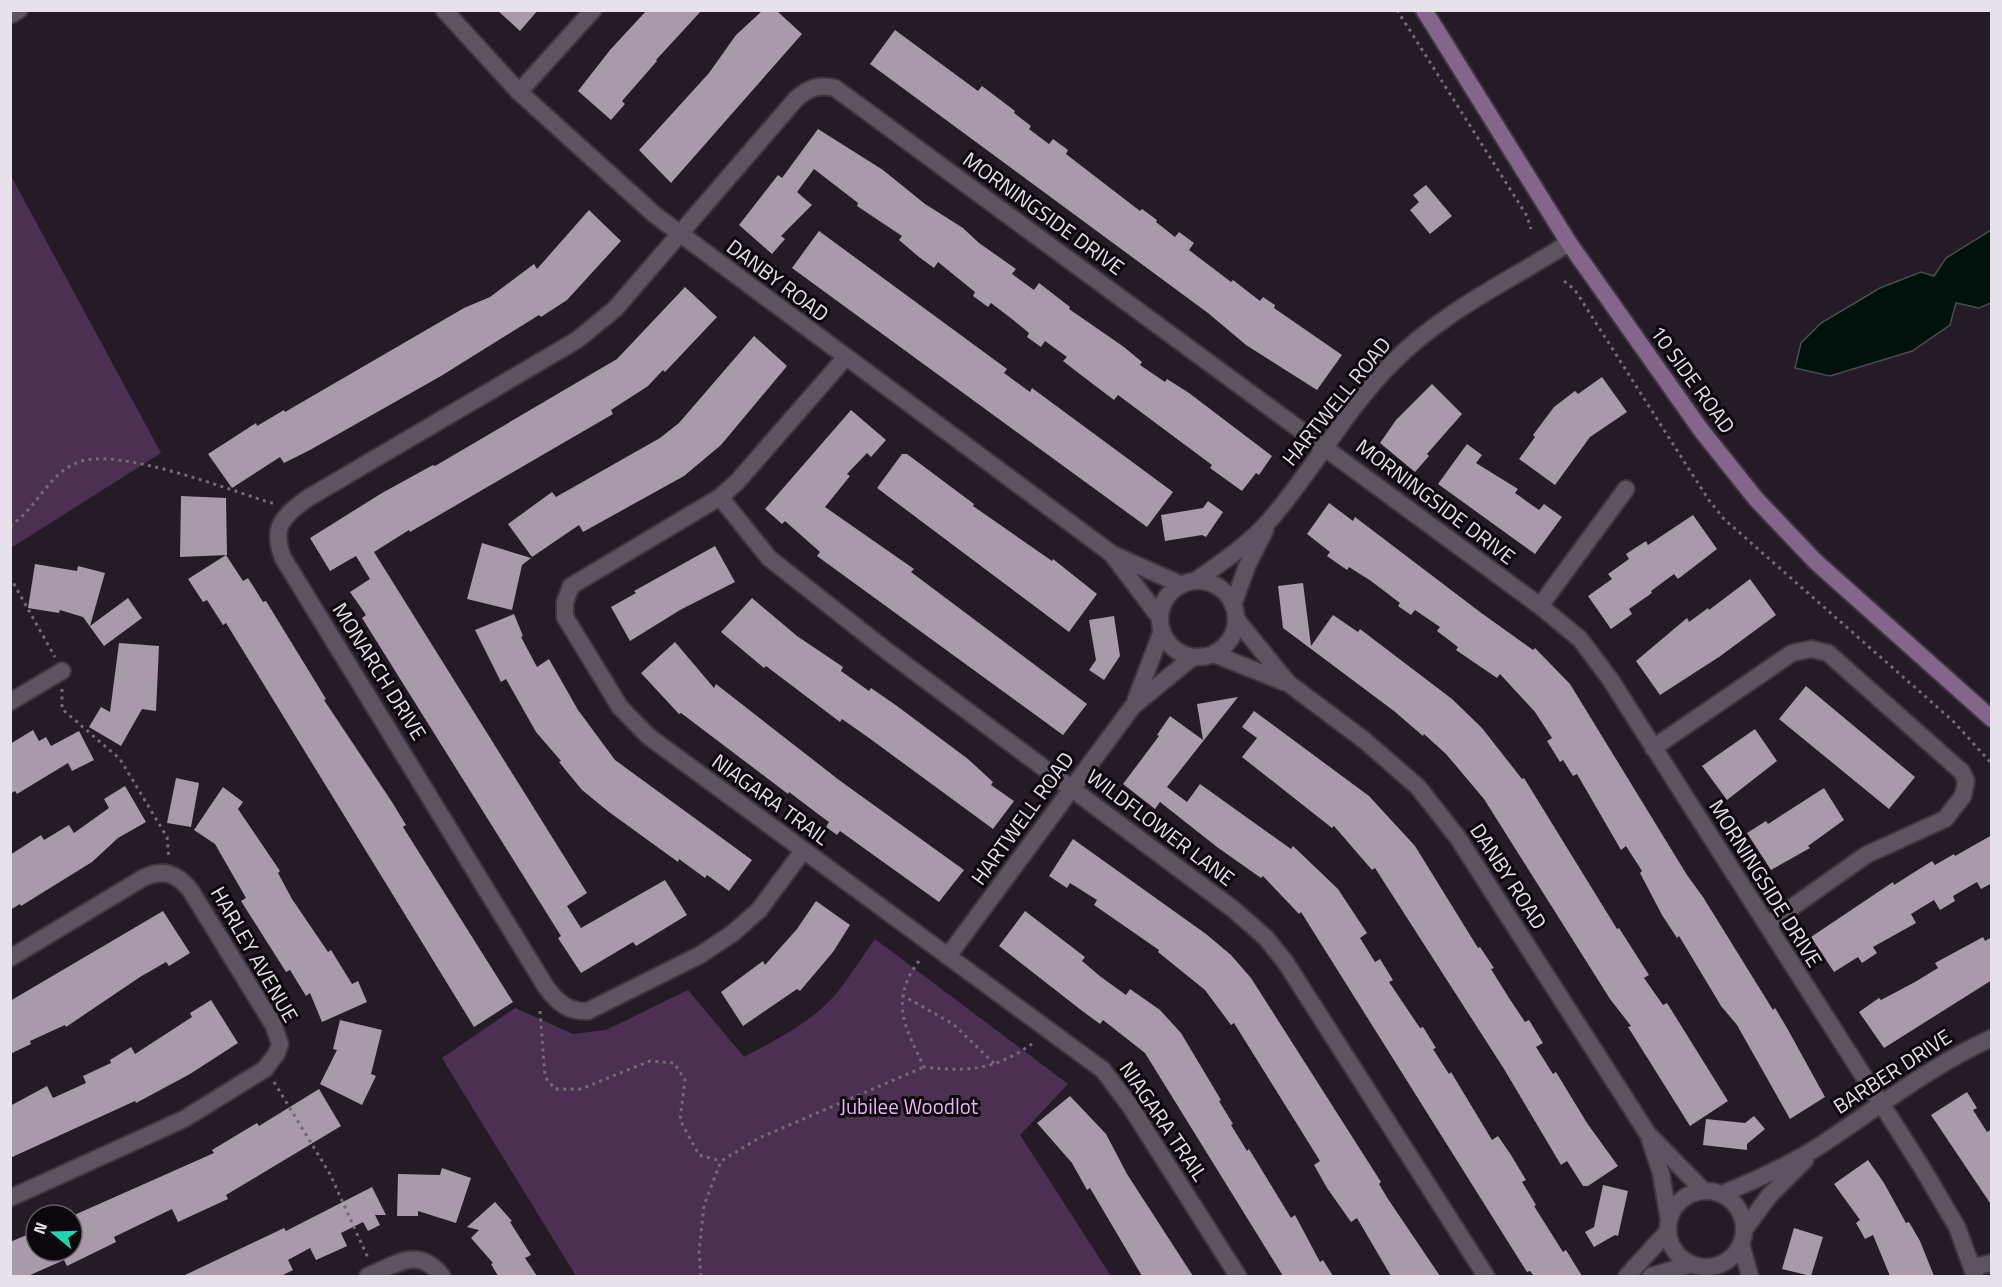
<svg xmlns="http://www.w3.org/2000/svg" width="2002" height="1287" viewBox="0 0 2002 1287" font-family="'Titillium Web',sans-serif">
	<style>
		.green { fill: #4c3052 }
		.water { fill: #00100b; stroke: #454f4e; stroke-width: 1.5 }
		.building { fill: #a79aa9 }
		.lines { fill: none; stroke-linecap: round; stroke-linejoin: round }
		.minor-casing { stroke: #3e363f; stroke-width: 20 }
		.tertiary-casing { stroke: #3e363f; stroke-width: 20 }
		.secondary-casing { stroke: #3e363f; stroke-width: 20 }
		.path { stroke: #726a74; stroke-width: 3; stroke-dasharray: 3 4.5; stroke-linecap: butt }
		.minor { stroke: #5e5360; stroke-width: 16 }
		.tertiary { stroke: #5e5360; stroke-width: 16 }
		.secondary { stroke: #85668b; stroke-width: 16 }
		.labels { text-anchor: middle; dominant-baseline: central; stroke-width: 6; stroke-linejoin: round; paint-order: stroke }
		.street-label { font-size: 21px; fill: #e7e1e9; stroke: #0b070c }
		.park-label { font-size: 21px; fill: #e9b3f4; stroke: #0b070c }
	</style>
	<rect width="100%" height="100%" fill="#251b27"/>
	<path class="green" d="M11 176 161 453 11 548H10Z
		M875 939 1068 1084 1020 1135 1111 1276H576L442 1058 515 1008 573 1034 606 1030 688 990 744 1057C778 1039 816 1020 840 989 852 973 863 956 875 939Z"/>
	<path class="water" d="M1991 230V303L1979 308 1956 303 1950 325 1912 351 1830 376 1795 368 1801 343 1821 323 1880 288 1921 272 1934 276 1946 258Z"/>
	<path class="building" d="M497 10H538L520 31Z
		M647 10H702L656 60 657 61 622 101 625 104 611 120 578 91 610 50Z
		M763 10H776L802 34 671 183 639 150 709 73 736 35Z
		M895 30 978 91 982 86 1015 111 1014 113 1031 126 1029 129 1049 144 1053 139 1068 150 1066 154 1140 211 1142 209 1157 220 1156 222 1175 237 1179 232 1194 243 1189 250 1231 282 1233 280 1260 301 1263 297 1275 305 1274 308 1342 355 1317 390 1246 345 1208 313 870 64Z
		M818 129 883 170 925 204 963 228 979 243 1016 269 1012 274 1034 290 1039 283 1070 307 1069 309 1124 347 1142 362 1140 365 1165 382 1167 379 1189 393 1272 456 1259 475 1256 473 1242 491 1210 468 1212 465 1118 395 1114 400 1081 375 1063 361 1067 357 1045 341 1041 347 1027 337 1029 333 1012 319 991 303 988 307 973 296 975 292 938 262 934 268 919 257 899 240 902 236 857 206 858 203 814 169 797 192 812 205 781 236 785 239 772 254 739 225 778 175 782 178Z
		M1426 185 1452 216 1430 234 1410 210 1419 202 1413 195Z
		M589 210 621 241 567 300 541 317 539 315 441 376 310 450 284 463 280 457 232 488 208 454 256 423 257 426 284 410 285 412 464 308 490 297 534 264 537 269Z
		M819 231 1007 369 1004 373 1030 392 1032 388 1173 492 1147 527 792 268Z
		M685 287 717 317 665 372 663 370 648 386 611 410 613 414 410 532 409 530 374 552 587 893 567 906 581 928 665 880 687 915 636 946 633 942 581 973 558 938 561 936 362 618 366 615 350 592 370 579 356 556 330 571 310 538 382 493 433 465 435 466 617 359Z
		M754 336 787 366 721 445 684 476 583 532 579 525 532 557 508 524 552 492 556 497 660 438 679 423Z
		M1602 377 1627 412 1590 437 1555 485 1519 459 1535 437 1533 435 1554 407 1575 391 1578 394Z
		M1432 384 1462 414 1427 454 1429 456 1415 472 1380 443 1396 420Z
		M851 410 886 440 871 457 867 453 847 474 850 476 825 507 914 569 911 572 1087 704 1063 735 817 556 820 552 785 521 782 524 765 509Z
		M1467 444 1482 455 1476 463 1518 489 1515 493 1539 510 1544 504 1562 517 1535 554 1438 484Z
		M902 454H907L974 504 973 506 1052 561 1053 559 1097 594 1069 632 877 488Z
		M181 496 226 498 227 555 180 557Z
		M1208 501 1223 512 1206 537 1202 535 1165 541 1161 515 1203 508Z
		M1329 503 1353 521 1355 517 1480 612 1533 650 1535 648 1570 684 1687 875 1703 897 1773 1010 1775 1008 1787 1028 1825 1097 1790 1119 1737 1025 1721 1006 1679 936 1677 938 1662 915 1640 873 1642 871 1626 846 1621 850 1577 774 1573 776 1563 760 1560 762 1547 741 1552 738 1535 712 1500 674 1497 678 1456 650 1458 647 1437 631 1440 627 1415 610 1411 615 1398 606 1400 603 1371 581 1349 567 1347 570 1327 556 1330 552 1307 534Z
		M1693 515 1717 549 1678 579 1674 574 1651 591 1652 593 1629 609 1632 614 1611 629 1588 596 1612 579 1608 574 1629 559 1626 554 1646 541 1648 545Z
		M482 543 531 558 522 565 512 610 467 599Z
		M715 546 735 582 680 610 630 641 611 607 636 593 634 591Z
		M226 555 243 581 248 578 263 602 266 601 326 699 324 700 392 802 406 825 403 827 513 1002 474 1027 226 623 223 625 207 600 203 602 188 579Z
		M35 564 77 571 78 566 105 573 90 626 128 598 142 618 104 646 83 617 60 610 59 613 28 608Z
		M1750 579 1776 615 1719 657 1660 695 1636 661 1687 618 1689 622 1708 608 1709 610Z
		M1303 583 1311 646 1333 615 1358 632 1360 629 1452 699 1482 728 1522 779 1524 778 1617 929 1619 928 1649 975 1644 978 1663 1005 1667 1003 1728 1101 1690 1126 1628 1027 1631 1026 1610 999 1484 799 1446 754 1424 734 1423 736 1394 711 1283 628 1278 586Z
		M752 598 797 636 843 667 841 671 869 691 871 688 897 706 968 759 993 782 991 785 1014 801 993 829 869 738 842 719 840 722 766 666 764 668 721 632Z
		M514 614 523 636 521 637 537 667 549 659 578 710 615 760 752 860 729 891 707 875 705 878 679 859 678 862 609 812 582 790 559 762 561 761 536 732 506 679 501 682 475 630Z
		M1114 616 1120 656 1104 680 1089 670 1096 660 1089 620Z
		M675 642 714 688 716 684 839 780 964 870 939 902 840 831 837 835 826 827 829 822 818 814 789 792 788 794 681 713 679 714 641 673Z
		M119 643 159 646 156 711 142 709 121 746 89 727 101 707 110 712Z
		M1806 686 1915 777 1889 809 1779 719Z
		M1238 697 1167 787 1187 802 1200 784 1291 849 1293 846 1338 889 1367 933 1360 938 1375 962 1380 959 1393 980 1389 982 1420 1028 1423 1027 1436 1048 1433 1049 1449 1074 1451 1072 1492 1140 1498 1136 1511 1155 1526 1180 1522 1182 1536 1205 1534 1206 1563 1252 1566 1250 1582 1276H1534L1530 1271 1527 1272 1301 912 1299 914 1263 876 1261 878 1217 847 1160 802 1155 809 1123 784 1159 736 1157 735 1170 716 1203 740 1197 704Z
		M1254 711 1369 796 1415 846 1478 948 1480 947 1494 968 1491 969 1509 998 1525 1022 1529 1020 1543 1043 1536 1047 1553 1074 1556 1072 1587 1123 1618 1166 1588 1186H1583L1567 1161 1561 1165 1504 1069 1375 868 1372 870 1334 826 1332 828 1242 757 1257 738 1242 727Z
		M1755 729 1777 761 1727 800 1702 766Z
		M33 730 39 741 46 737 51 746 79 731 94 760 72 771 68 763 17 794 15 791 10 794V744Z
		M176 778 199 783 191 827 167 823Z
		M125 786 146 822 118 838 92 862 21 906 20 904 10 910V855L41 835 44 840 69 825 74 833 109 808 104 799Z
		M223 787 243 802 238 809 280 871 278 873 292 899 328 952 331 950 352 984 358 981 367 1002 322 1022 310 993 306 996 290 970 286 972 241 901 246 898 215 844 194 830Z
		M1824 788 1844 820 1808 846 1810 848 1771 870 1747 833 1766 821 1768 824Z
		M1992 835V883L1981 889 1977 882 1953 896 1955 901 1940 910 1934 900 1911 914 1916 923 1873 947 1877 953 1862 963 1858 957 1834 972 1811 937 1893 882 1894 885 1932 861 1935 865 1954 854 1955 856Z
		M1073 839 1206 934 1231 955 1251 978 1381 1182 1379 1184 1388 1199 1440 1276H1391L1357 1218 1351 1222 1327 1188 1314 1165 1320 1161 1234 1023 1231 1025 1205 990 1158 952 1159 950 1094 905 1097 900 1070 883 1067 888 1049 876Z
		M816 901 850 925 833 952 800 991 797 989 743 1026 721 992 763 961 765 965 797 929Z
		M163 911 190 953 169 966 166 962 140 977 66 1027 65 1025 30 1041 31 1044 10 1054V1001Z
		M1025 911 1085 957 1082 961 1101 977 1126 995 1130 989 1160 1010 1181 1033 1221 1100 1219 1101 1233 1124 1231 1125 1247 1151 1249 1149 1291 1218 1295 1215 1320 1262 1323 1260 1333 1276H1283L1145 1053 1103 1020 1100 1024 1081 1010 999 946Z
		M1983 937 1985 941 1992 937V980L1884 1048 1859 1012 1879 998 1881 1000 1915 982 1938 968 1935 963Z
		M211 1000 238 1043 190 1074 136 1103 135 1101 10 1158V1106L47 1086 53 1098 86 1083 83 1076 111 1063 110 1060 131 1047 135 1054 192 1017 190 1013Z
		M340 1020 382 1030 371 1074 376 1076 362 1105 320 1084 337 1050 333 1049Z
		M319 1089 341 1126 226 1195 228 1199 178 1222 172 1209 114 1237 116 1242 67 1266 64 1260 28 1276H10V1242L36 1231V1251H72V1216L214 1153 212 1150 257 1123 259 1126Z
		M1967 1092 1977 1108 1973 1110 1987 1132 1992 1129V1206L1931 1115Z
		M1070 1096 1106 1134 1127 1174 1193 1276H1142L1090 1188 1087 1190 1072 1163 1037 1123Z
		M1754 1116 1765 1129 1747 1144V1150L1703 1145 1706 1119 1745 1123Z
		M1868 1160 1884 1183 1906 1223 1909 1222 1920 1241 1934 1276H1890L1873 1235 1865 1239 1856 1223 1860 1220 1834 1184Z
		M442 1168 471 1178 456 1223 418 1211V1216H397L398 1174 440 1175Z
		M1603 1185 1628 1191 1618 1236 1615 1235 1594 1247 1585 1232 1594 1227Z
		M372 1187 386 1215H375L380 1225 368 1231 363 1222 341 1233 347 1246 334 1252 316 1260 310 1248 288 1260 293 1270 281 1276H183L284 1228 286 1231Z
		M495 1202 512 1221 510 1222 531 1255 525 1258 537 1276H498L491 1264 493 1263 471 1238 479 1230 467 1227Z
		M1794 1228 1823 1237 1811 1276 1782 1269Z"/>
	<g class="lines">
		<g class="minor-casing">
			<path id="minor" d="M10 15 19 10
				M519 92 593 10
				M845 358 737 482 720 497 571 586 565 602V617L620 707 648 736 1103 1070 1130 1106 1238 1276
				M720 497 769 558 887 651 1233 909 1266 938 1286 963 1486 1276
				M1540 606 1626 489
				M1136 699 1162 631
				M10 702 62 671
				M1653 748 1792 653 1811 649 1828 653 1962 772 1966 781 1963 796 1945 819 1866 855 1767 925
				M803 851 759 910 733 933 700 955 588 1011C568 1012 558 1003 546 987L283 558C271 528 282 516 308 498L577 340 615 309 796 99C809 88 818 84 835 88L1540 606 1580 639 1610 679 1921 1166 1957 1227 1975 1276
				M948 956 1133 706 1193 657
				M10 958 143 878C163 868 178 874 191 891L274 1026 280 1044 277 1053 265 1069 184 1119 10 1198
				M1973 1267 1992 1263
				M368 1276C397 1264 418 1246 442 1276"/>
		</g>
		<g class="tertiary-casing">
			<path id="tertiary" d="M444 10 519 92 655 215 1112 554 1182 585
				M1114 557 1160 618
				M1195 581C1221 563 1248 545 1269 521 1313 471 1345 410 1392 363 1442 312 1510 280 1569 243
				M1160 619a38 38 0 1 1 76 0a38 38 0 1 1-76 0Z
				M1233 605 1247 566 1265 530
				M1236 619 1288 683 1364 740 1418 787 1458 838 1648 1134 1704 1191
				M1214 654 1284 682
				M1650 1140 1661 1173 1669 1221
				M1668 1229a38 38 0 1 1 76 0a38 38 0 1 1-76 0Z
				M1722 1194C1756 1180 1790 1165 1821 1145 1877 1108 1930 1066 1992 1038
				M1744 1230 1769 1196 1805 1160
				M1741 1244 1750 1276
				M1627 1276 1668 1231
				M1651 1276 1692 1264"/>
		</g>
		<g class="secondary-casing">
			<path id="secondary" d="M1424 10 1569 243 1701 430 1756 499 1816 562 1992 719"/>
		</g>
		<path class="path" d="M1397 10 1527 216 1531 229
			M1564 281 1575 290 1708 499 1724 519 1953 721 1992 764
			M10 526C36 509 48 475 76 463 116 445 231 491 275 504
			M10 577 55 657
			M62 689V709L120 759 167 837 169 858
			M919 961C889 1001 905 1027 924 1067 969 1072 994 1070 1032 1044
			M902 995 953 1024 996 1065
			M540 1011 545 1077 555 1089H581L650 1061 674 1063 685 1080 680 1120 699 1155 721 1161
			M274 1082 330 1174 368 1258
			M701 1276 699 1252 704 1205 721 1161 759 1138 924 1067"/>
		<use href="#minor" class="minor"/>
		<use href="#tertiary" class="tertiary"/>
		<use href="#secondary" class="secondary"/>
	</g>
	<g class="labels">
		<g class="street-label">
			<text transform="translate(1044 213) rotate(36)">MORNINGSIDE DRIVE</text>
			<text transform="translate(778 280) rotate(37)">DANBY ROAD</text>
			<text transform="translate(1693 379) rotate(54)">10 SIDE ROAD</text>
			<text transform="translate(1336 401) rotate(-51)">HARTWELL ROAD</text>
			<text transform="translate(1436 501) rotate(37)">MORNINGSIDE DRIVE</text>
			<text transform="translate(380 671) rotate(58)">MONARCH DRIVE</text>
			<text transform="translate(771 799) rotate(36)">NIAGARA TRAIL</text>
			<text transform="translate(1022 818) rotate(-54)">HARTWELL ROAD</text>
			<text transform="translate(1161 827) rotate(37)">WILDFLOWER LANE</text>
			<text transform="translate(1509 876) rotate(57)">DANBY ROAD</text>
			<text transform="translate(1766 883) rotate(58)">MORNINGSIDE DRIVE</text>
			<text transform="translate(255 954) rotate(60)">HARLEY AVENUE</text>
			<text transform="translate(1892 1071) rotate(-33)">BARBER DRIVE</text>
			<text transform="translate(1164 1121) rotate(56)">NIAGARA TRAIL</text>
		</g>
		<g class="park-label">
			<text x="909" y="1106">Jubilee Woodlot</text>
		</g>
	</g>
	<rect width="2002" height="1287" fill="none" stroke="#e7e1e9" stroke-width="24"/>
	<g transform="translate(54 1233) rotate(289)"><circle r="28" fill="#0b070c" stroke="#635e64" stroke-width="1.5"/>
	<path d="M0-4.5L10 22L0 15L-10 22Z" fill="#1fd5b0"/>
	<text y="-9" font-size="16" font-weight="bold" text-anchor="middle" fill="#e7e1e9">N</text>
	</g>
</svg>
